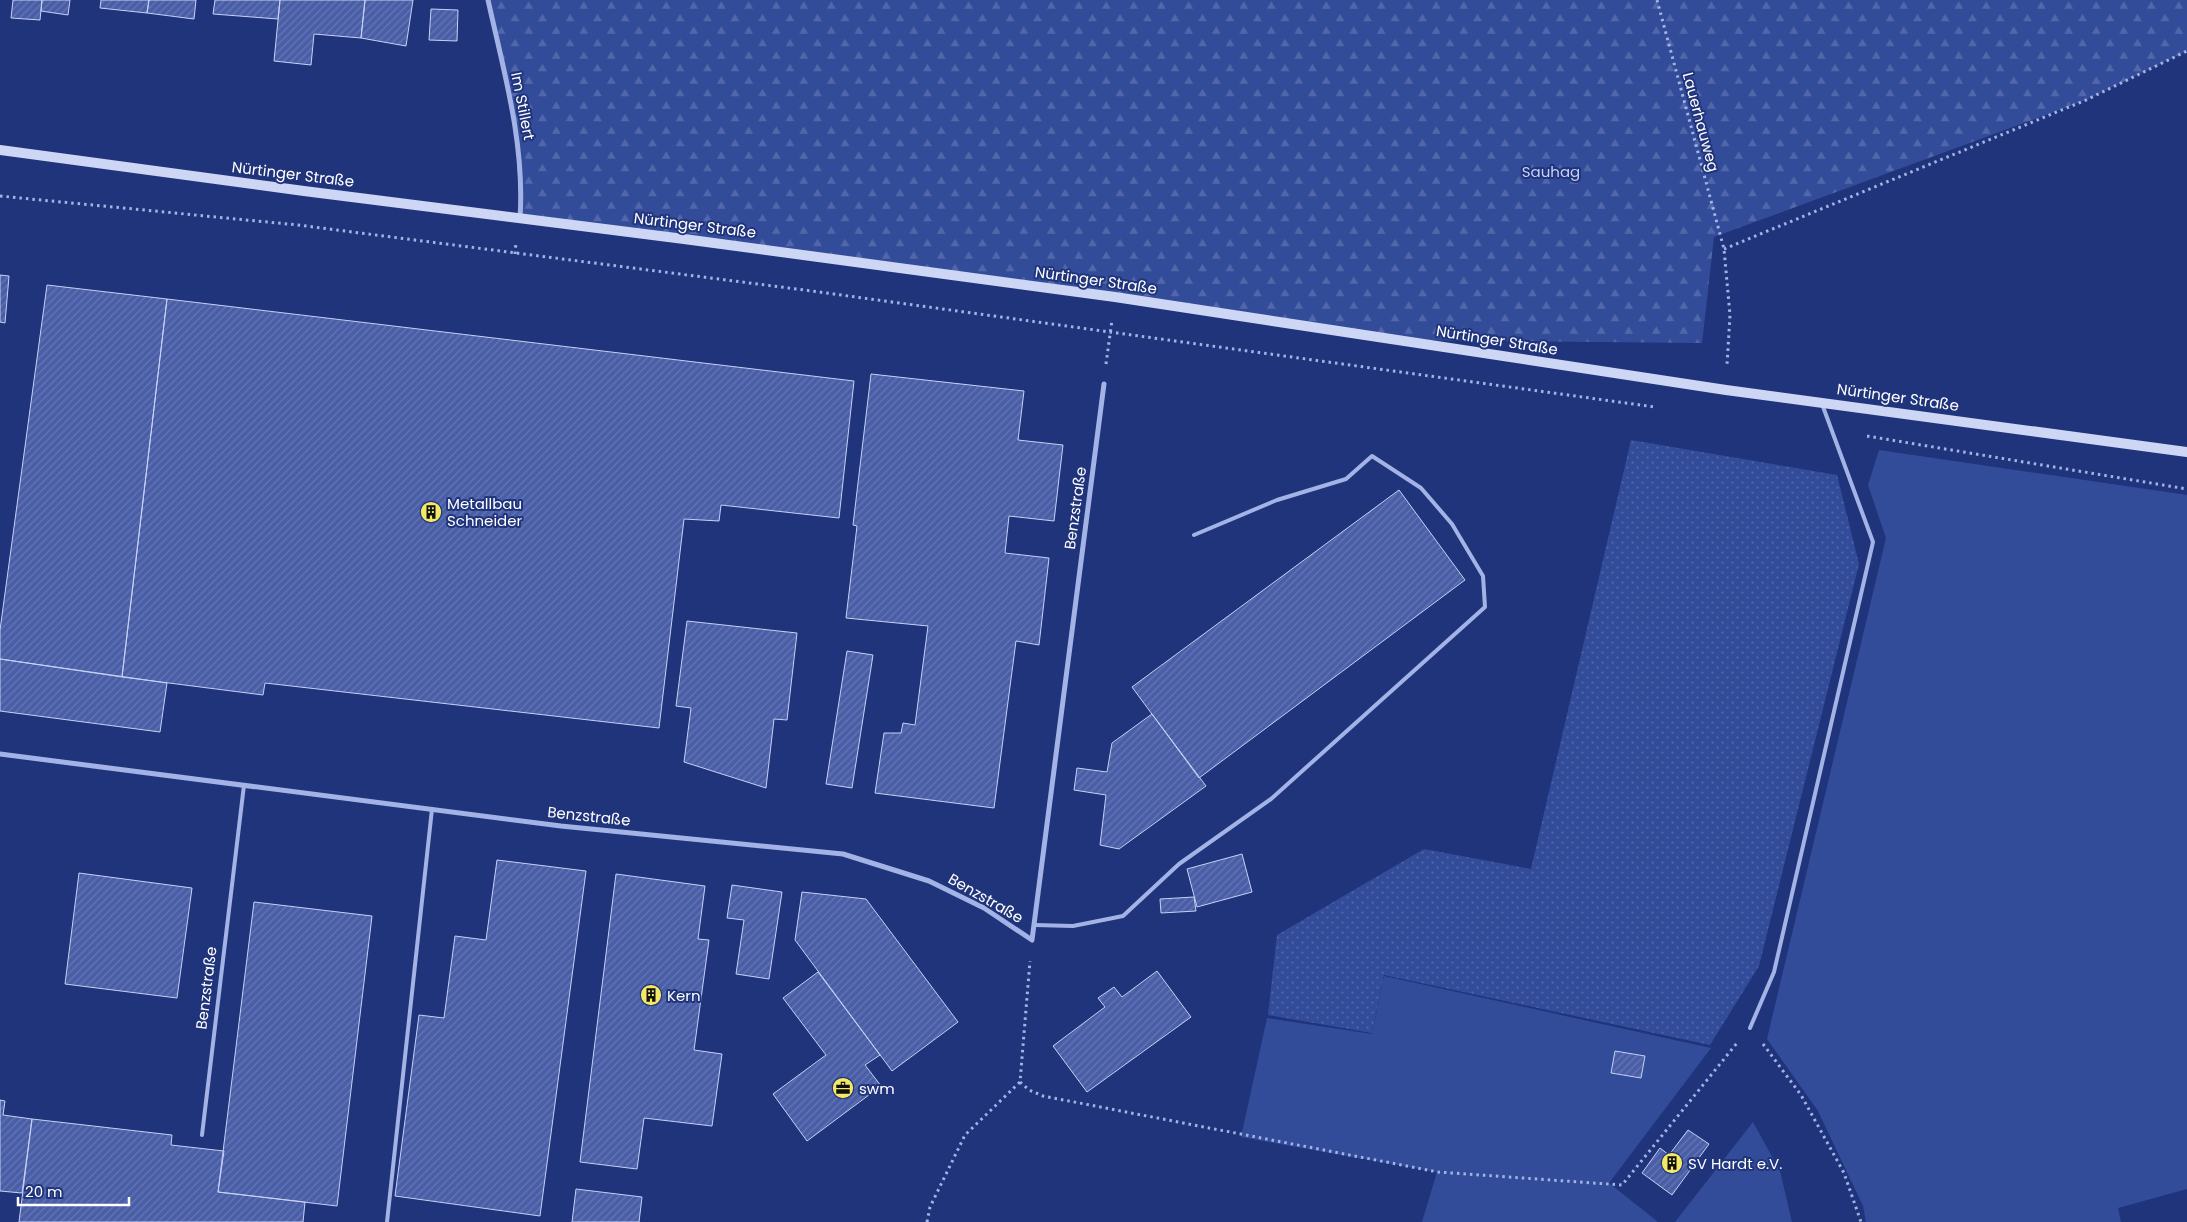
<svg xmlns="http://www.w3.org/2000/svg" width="2187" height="1222" viewBox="0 0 2187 1222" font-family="Poppins,sans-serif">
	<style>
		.grass { fill: #334c9a }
		.forest { fill: url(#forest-firs) }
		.garden { fill: url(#garden-dots) }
		.building { fill: url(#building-hatch); stroke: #c6d1f5 }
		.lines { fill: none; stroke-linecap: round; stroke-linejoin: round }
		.path { stroke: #a3b3e6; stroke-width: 3; stroke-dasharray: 2.5 4; stroke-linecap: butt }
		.service { stroke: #a3b3e6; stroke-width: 4 }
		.minor { stroke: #a3b3e6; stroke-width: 5 }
		.secondary { stroke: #cdd6f5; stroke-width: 10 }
		.labels { text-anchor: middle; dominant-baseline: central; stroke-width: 4; stroke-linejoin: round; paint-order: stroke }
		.street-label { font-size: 15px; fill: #fff; stroke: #20347c }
		.park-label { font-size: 15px; fill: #c6d1f5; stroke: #20347c }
		.poi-label { font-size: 15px; fill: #fff; stroke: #20347c; text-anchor: start }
	</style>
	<defs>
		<pattern id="forest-firs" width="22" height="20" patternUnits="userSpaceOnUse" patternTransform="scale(1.25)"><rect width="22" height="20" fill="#334c9a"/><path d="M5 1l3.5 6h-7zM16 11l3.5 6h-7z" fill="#5267a9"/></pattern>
		<pattern id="garden-dots" width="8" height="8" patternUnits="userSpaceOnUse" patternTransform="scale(1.25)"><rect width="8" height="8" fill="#334c9a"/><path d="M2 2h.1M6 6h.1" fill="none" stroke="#5267a9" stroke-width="1.8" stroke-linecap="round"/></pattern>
		<pattern id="building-hatch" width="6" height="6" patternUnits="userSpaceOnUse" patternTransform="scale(1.25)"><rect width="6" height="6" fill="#495ea6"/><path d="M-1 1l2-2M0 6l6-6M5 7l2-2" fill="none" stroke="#6476b3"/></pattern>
	</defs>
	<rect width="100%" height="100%" fill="#20347c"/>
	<path class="grass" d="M1879 450 2187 495V1189L2118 1208 2121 1222H1866L1863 1206 1818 1111 1767 1039 1886 538 1868 485Z
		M1384 976 1711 1048 1609 1183 1658 1222H1422L1437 1172 1241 1137 1267 1018 1372 1034Z
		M1753 1122 1780 1171 1792 1222H1675Z"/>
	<path class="forest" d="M488 0H2187V51L2086 100 1714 237 1702 343 1393 340 520 218 515 123Z"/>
	<path class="garden" d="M1631 440 1837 475 1859 564 1759 966 1710 1045 1384 975 1372 1033 1268 1015 1277 935 1424 849 1531 869Z"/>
	<path class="building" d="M13 0H42L40 20 11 18Z
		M42 0H70L68 15 41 11Z
		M101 0H149L147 13 100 8Z
		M149 0H196L194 19 147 13Z
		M215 0H280L278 19 213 14Z
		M280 0H365L361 38 314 34 311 65 274 61Z
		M365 0H413L406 46 361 38Z
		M431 9 458 10 457 41 429 40Z
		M0 275 9 276 5 323 0 322Z
		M47 285 167 299 122 677 0 659V630Z
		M167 299 854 381 839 518 721 505 719 521 684 519 659 728 265 683 263 695 122 677Z
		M871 374 1024 391 1018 440 1063 445 1054 521 1009 516 1005 553 1049 558 1039 645 1016 641 994 808 875 793 884 733H901L903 723 915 725 928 626 846 618 857 526 853 525Z
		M1399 490 1465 580 1199 778 1132 687Z
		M687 621 797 633 787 720 774 719 766 788 684 762 691 708 676 706Z
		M847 651 873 655 852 788 826 784Z
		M0 659 167 683 160 732 0 711Z
		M1152 714 1206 786 1119 849 1100 845 1106 795 1074 790 1077 768 1107 772 1112 743Z
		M1242 854 1252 892 1197 907 1187 869Z
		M497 860 586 871 540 1216 395 1196 419 1015 444 1018 455 936 486 940Z
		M79 873 192 888 177 998 65 984Z
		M616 874 705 886 698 939 709 940 694 1050 722 1054 712 1126 644 1118 637 1169 580 1162Z
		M732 885 782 892 769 979 736 974 744 920 727 918Z
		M802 892 866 899 958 1022 892 1071 795 940Z
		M1194 897 1196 911 1161 913 1160 899Z
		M254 902 372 916 337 1206 218 1192Z
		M1157 971 1191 1017 1087 1092 1053 1046 1105 1007 1098 998 1114 987 1122 997Z
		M818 972 880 1055 865 1065 881 1086 807 1141 773 1094 826 1055 783 998Z
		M1615 1051 1645 1056 1641 1078 1611 1073Z
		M0 1100 5 1101 3 1115 32 1119 22 1193 0 1191Z
		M32 1119 172 1135 171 1145 224 1151 218 1192 305 1202 303 1222H19Z
		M1688 1130 1709 1144 1672 1195 1642 1173 1660 1148 1669 1155Z
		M576 1189 642 1197 639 1222H572Z"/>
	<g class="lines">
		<path class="path" d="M1657 0 1724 249 1730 315 1727 365
			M0 196 298 225 812 291 1655 407
			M1724 249 2086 100 2187 51
			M515 254 516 242
			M1106 364 1112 320
			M1867 436 2187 489
			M1763 1044 1801 1095 1844 1173 1861 1222
			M1020 1082 1029 1090 1043 1096 1438 1172 1622 1185 1737 1043
			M927 1222 930 1207 965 1135 1020 1082 1030 961"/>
		<path class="service" d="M1035 925 1073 926 1123 916 1179 864 1271 799 1485 607 1483 576 1452 524 1421 488 1372 456 1346 479 1277 500 1194 535
			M1750 1028 1774 972 1873 542 1822 404
			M202 1135 244 785
			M387 1222 432 809"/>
		<path class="minor" d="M488 0C504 72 525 144 520 218
			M0 754 561 826 843 854 929 881 984 908 1032 940 1104 384"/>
		<path class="secondary" d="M0 150 304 191 684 239 1115 297 1726 390 2187 452"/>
	</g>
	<defs>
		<g id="building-disc" transform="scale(1.125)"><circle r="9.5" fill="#f4e964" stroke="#20347c"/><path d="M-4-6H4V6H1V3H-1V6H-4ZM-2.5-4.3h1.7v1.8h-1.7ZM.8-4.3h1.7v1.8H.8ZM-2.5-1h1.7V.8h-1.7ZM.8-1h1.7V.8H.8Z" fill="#111"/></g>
		<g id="office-disc" transform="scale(1.125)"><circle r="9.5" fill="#f4e964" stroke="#20347c"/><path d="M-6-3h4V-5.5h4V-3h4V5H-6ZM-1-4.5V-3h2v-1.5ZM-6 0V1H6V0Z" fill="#111"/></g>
	</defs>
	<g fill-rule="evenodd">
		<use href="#building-disc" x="431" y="512"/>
		<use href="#building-disc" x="651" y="995"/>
		<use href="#office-disc" x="843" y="1088"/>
		<use href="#building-disc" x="1672" y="1163"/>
	</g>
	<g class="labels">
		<g class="street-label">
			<text transform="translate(523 106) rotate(79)">Im Stillert</text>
			<text transform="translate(1701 122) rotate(75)">Lauerhauweg</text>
			<text transform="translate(293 174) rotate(7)">Nürtinger Straße</text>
			<text transform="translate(695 225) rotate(7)">Nürtinger Straße</text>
			<text transform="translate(1096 280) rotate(8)">Nürtinger Straße</text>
			<text transform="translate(1497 340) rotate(9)">Nürtinger Straße</text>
			<text transform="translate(1898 397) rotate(8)">Nürtinger Straße</text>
			<text transform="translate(1075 508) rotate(-82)">Benzstraße</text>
			<text transform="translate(589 816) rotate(6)">Benzstraße</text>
			<text transform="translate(986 898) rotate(30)">Benzstraße</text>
			<text transform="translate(206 988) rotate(-83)">Benzstraße</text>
		</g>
		<g class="park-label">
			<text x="1551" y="171">Sauhag</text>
		</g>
		<g class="poi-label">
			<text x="447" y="503">Metallbau<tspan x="447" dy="17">Schneider</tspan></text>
			<text x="667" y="995">Kern</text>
			<text x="859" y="1088">swm</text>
			<text x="1688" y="1163">SV Hardt e.V.</text>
		</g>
	</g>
	<path d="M18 1197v8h111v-8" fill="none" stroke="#ffffff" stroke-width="2.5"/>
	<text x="25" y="1197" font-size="15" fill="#ffffff" stroke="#20347c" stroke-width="4" paint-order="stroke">20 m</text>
</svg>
